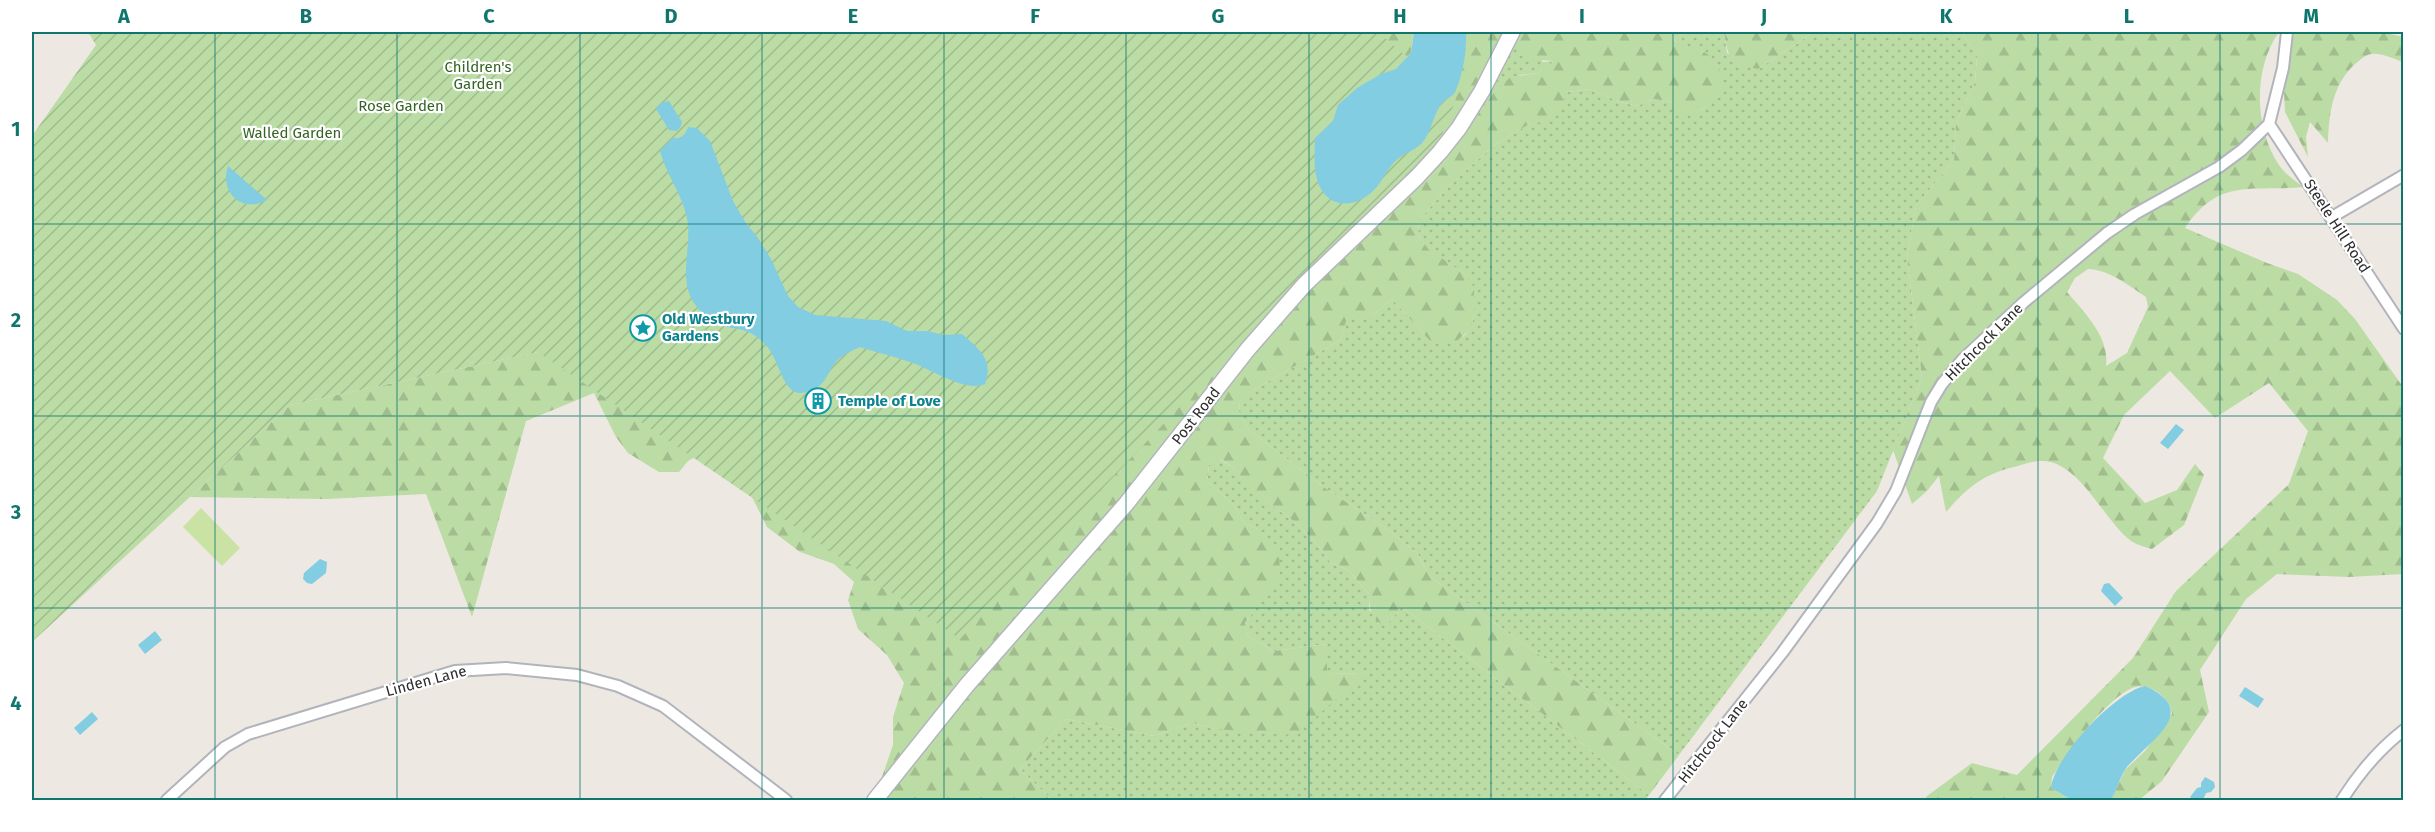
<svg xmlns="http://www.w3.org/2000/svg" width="2435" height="832" viewBox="0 0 2435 832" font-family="'Fira Sans',sans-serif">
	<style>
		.grass { fill: url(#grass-dots) }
		.forest { fill: url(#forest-firs); fill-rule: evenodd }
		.garden { fill: url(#garden-furrows) }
		.pitch { fill: #cae2a3 }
		.water { fill: #82cde1 }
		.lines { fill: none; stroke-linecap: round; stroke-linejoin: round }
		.minor-casing { stroke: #b2b4bc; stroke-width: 14 }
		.secondary-casing { stroke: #b2b4bc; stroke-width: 18 }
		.minor { stroke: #fff; stroke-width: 10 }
		.secondary { stroke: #fff; stroke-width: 15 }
		.grid { fill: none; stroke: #0f766e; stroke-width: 1.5; stroke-opacity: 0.55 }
		.labels { text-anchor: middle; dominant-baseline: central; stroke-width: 4.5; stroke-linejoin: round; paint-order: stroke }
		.park-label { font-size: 15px; fill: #346324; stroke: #fff }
		.street-label { font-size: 15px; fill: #2d2d2d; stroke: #fff }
		.culture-label { font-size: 15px; font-weight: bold; fill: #0d838f; stroke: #fff; text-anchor: start }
		.neatline { fill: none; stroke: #0f766e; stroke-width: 2 }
		.grid-label { font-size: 20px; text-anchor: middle; font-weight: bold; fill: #0f766e }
	</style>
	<defs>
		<pattern id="grass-dots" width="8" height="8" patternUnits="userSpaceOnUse" patternTransform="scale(1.5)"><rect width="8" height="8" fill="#bbdca5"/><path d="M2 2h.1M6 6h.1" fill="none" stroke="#a1bd8e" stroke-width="1.8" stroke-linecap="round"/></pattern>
		<pattern id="forest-firs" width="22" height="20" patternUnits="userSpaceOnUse" patternTransform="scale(1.5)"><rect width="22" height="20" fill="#bbdca5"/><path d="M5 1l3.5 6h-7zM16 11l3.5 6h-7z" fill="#a1bd8e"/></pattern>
		<pattern id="garden-furrows" width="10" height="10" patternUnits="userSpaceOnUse" patternTransform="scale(1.5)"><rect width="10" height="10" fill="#bbdca5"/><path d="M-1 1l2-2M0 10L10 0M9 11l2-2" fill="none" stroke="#a1bd8e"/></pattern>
	</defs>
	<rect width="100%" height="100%" fill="#ede8e2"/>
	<path class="grass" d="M1517 32 1543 62 1555 61 1538 73 1520 75 1497 88 1439 169 1369 232Z
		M1673 32H1724L1727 53 1758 69 1814 32H1962L1977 56 1975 82 1956 123 1954 160 1916 206 1907 257 1922 378 1877 491 1679 755 1429 576 1418 554 1387 529 1325 488 1249 430 1239 413 1240 400 1253 390 1341 340 1347 316H1372L1392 299 1431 342C1439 341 1452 342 1459 339 1484 326 1470 293 1464 273L1429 251 1418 235 1419 220 1450 185 1493 146 1531 123 1568 92 1590 89 1620 102 1637 106 1654 99 1672 102 1687 115 1705 108 1719 96 1703 51 1681 49 1672 36Z
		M1220 460 1235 468 1249 489 1295 522 1317 544 1330 562 1348 570 1369 594V610L1386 625 1402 607 1649 795 1645 800H1052L1020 769 1066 719 1154 736 1193 723 1215 729 1364 674 1327 673V644L1274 651 1248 636 1245 624 1255 609 1258 529 1244 523 1234 505 1207 481 1209 465Z"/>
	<path class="forest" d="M1136 32H1414L1411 53 1396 69 1466 47V32H1505L1460 114 1436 150 1369 232 1439 169 1497 88 1511 77 1538 73 1554 61C1532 60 1518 59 1517 32H1673L1672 37 1681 48C1688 49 1698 49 1704 52 1718 60 1729 82 1719 96 1713 106 1697 111 1687 116L1672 102 1654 99 1637 106 1620 102 1590 89 1568 92 1548 122 1531 123 1493 146 1450 185 1419 220 1418 235 1429 250 1464 273 1474 287V312L1471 329 1458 340 1445 345 1431 342 1392 299 1372 316 1347 317 1341 340 1253 390 1240 401 1239 413 1249 430 1325 488 1387 529 1418 554 1429 576 1679 755 1649 795 1402 607 1386 625C1371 622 1369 607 1369 594L1348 570 1330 562 1317 544 1295 522 1248 489 1235 468 1221 460 1209 465 1207 481 1234 505 1244 523 1258 529 1279 548 1280 577 1245 623 1248 636 1274 651 1327 644V673L1365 674 1295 735 1215 729 1193 723 1154 736 1066 719 1020 769 1052 800H874L893 745V717L904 683 887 655 858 629 848 600 854 582 834 564 800 552 767 527 737 467 708 450 688 461 679 472H659L628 453 616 437 594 393 526 421 472 617 426 494 327 499 190 497 290 405 538 352Z
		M1724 32H1814L1758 69C1730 63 1728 59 1724 32Z
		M1962 32H2279C2253 68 2254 128 2279 165 2285 174 2294 180 2303 187 2251 192 2219 177 2185 228L2267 263 2298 274 2337 300 2355 319 2403 387V574L2349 577 2277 574 2246 599 2200 670 2209 712 2162 781 2139 800H2111L2125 770 2145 751 2172 714C2171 704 2164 695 2154 690 2147 686 2140 685 2132 688 2103 702 2070 750 2052 777L2051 788 2072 800H1925L1927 796 1972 763 2017 775 2133 658 2176 591 2289 484 2308 431 2269 383 2215 418 2170 371 2124 415 2103 458 2145 503 2177 490 2195 464 2204 475 2184 525 2152 549C2145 547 2137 545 2131 541 2104 521 2078 458 2040 461 2033 461 2025 464 2018 466 1983 474 1969 486 1946 512L1939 476 1927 491 1912 504 1893 450 1922 378 1907 257 1916 206 1954 160 1956 123 1975 82 1977 56ZM2088 269C2110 270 2128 285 2146 297L2148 307 2127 353 2106 366C2110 338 2085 313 2067 292L2075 278Z
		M2294 32H2382L2403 37V62C2395 59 2380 52 2371 54 2365 55 2360 60 2355 64 2332 85 2329 114 2328 143L2310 122 2306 137 2308 157 2285 112 2284 92Z"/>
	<path class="garden" d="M88 32H1378L1456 99 1439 142 1277 304 960 639 538 352 290 405 32 642V136L96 45Z"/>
	<path class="pitch" d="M201 508 240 548 222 566 183 527Z"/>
	<path class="water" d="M1414 32H1466C1467 50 1463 73 1456 90 1454 96 1447 98 1443 102 1433 113 1432 132 1422 143 1415 150 1407 152 1399 158 1388 166 1384 180 1374 190 1354 210 1325 209 1317 179 1313 166 1315 152 1315 138L1333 121 1338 105 1357 88 1381 74 1396 69 1411 53Z
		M669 101 682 122 680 128 676 131 669 130 656 109 661 103Z
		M688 127 697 128 710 141 733 201 747 225 756 235 771 259 788 296 798 307 815 315 886 321 907 331H928L943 335 962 334C979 349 994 359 985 384 966 393 929 368 910 362 894 356 877 353 860 347 854 350 846 353 840 358 826 369 829 389 802 393 784 395 779 362 769 349 746 320 731 335 710 319 668 290 696 249 686 214 680 191 666 174 660 151L672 138C682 139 685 135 688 127Z
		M228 166 267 200C242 214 219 192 228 166Z
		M2176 424 2184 430 2168 449 2160 443Z
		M320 559 327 562 326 573 312 584 307 583 303 579 304 573Z
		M2109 583 2123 598 2115 606 2101 591 2104 584Z
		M155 631 162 640 145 654 138 645Z
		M2145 686C2202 711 2150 740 2127 767 2120 776 2117 790 2111 800H2072L2051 788C2054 757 2115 692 2145 686Z
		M2245 687 2264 699 2258 708 2239 696Z
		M92 712 98 719 80 735 74 728Z
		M2205 777 2214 782 2215 787 2211 792 2206 793 2203 800H2194L2190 797 2197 788 2201 787V783Z"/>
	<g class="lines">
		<g class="minor-casing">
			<path id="minor" d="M2269 124 2404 329
				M2332 217 2404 175
				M167 800 225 747 248 734 455 671 506 668 577 675 618 686 663 706 786 800
				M1665 800 1782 653 1877 523 1896 491 1931 402 1942 384 1963 359 2023 303 2107 233 2135 214 2219 167 2242 150 2269 124 2283 68 2287 32
				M2342 800C2359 773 2378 750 2404 730"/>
		</g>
		<g class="secondary-casing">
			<path id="secondary" d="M875 800 967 685 1126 504 1248 349 1304 285 1417 177 1440 152 1459 128 1482 91 1512 32"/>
		</g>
		<use href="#minor" class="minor"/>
		<use href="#secondary" class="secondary"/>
	</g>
	<path class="grid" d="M215 32V800M397 32V800M580 32V800M762 32V800M944 32V800M1126 32V800M1309 32V800M1491 32V800M1673 32V800M1855 32V800M2038 32V800M2220 32V800M32 224H2404M32 416H2404M32 608H2404"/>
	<defs>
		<g id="sight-ring" transform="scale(1.35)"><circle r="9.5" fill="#fff" stroke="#0f9aa8" stroke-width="1.5"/><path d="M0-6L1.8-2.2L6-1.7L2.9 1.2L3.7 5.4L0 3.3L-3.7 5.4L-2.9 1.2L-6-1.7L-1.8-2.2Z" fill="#0f9aa8"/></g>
		<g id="building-ring" transform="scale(1.35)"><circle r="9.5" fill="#fff" stroke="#0f9aa8" stroke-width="1.5"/><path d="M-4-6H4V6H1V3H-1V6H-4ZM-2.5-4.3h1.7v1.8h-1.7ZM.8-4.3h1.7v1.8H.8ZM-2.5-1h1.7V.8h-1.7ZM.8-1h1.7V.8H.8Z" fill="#0f9aa8"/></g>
	</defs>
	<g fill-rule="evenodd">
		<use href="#sight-ring" x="643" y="328"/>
		<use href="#building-ring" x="818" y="401"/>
	</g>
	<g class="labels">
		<g class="park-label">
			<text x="478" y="67">Children's<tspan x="478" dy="17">Garden</tspan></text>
			<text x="401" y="106">Rose Garden</text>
			<text x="292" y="133">Walled Garden</text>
		</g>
		<g class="street-label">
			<text transform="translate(2337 226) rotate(57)">Steele Hill Road</text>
			<text transform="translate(1984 342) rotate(-45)">Hitchcock Lane</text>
			<text transform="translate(1196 416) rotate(-52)">Post Road</text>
			<text transform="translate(426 681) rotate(-15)">Linden Lane</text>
			<text transform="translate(1713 741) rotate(-52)">Hitchcock Lane</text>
		</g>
		<g class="culture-label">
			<text x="662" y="319">Old Westbury<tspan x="662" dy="17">Gardens</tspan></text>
			<text x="838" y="401">Temple of Love</text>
		</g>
	</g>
	<rect width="2435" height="832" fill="none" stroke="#ffffff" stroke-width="66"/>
	<rect x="33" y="33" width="2369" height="766" class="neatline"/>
	<g class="grid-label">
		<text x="124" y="23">A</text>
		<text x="306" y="23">B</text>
		<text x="489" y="23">C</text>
		<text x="671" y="23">D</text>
		<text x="853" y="23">E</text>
		<text x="1035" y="23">F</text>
		<text x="1218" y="23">G</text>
		<text x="1400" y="23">H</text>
		<text x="1582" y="23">I</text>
		<text x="1764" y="23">J</text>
		<text x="1946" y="23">K</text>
		<text x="2129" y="23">L</text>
		<text x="2311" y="23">M</text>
		<text x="16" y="136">1</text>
		<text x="16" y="327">2</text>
		<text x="16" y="519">3</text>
		<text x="16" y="710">4</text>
	</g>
</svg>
